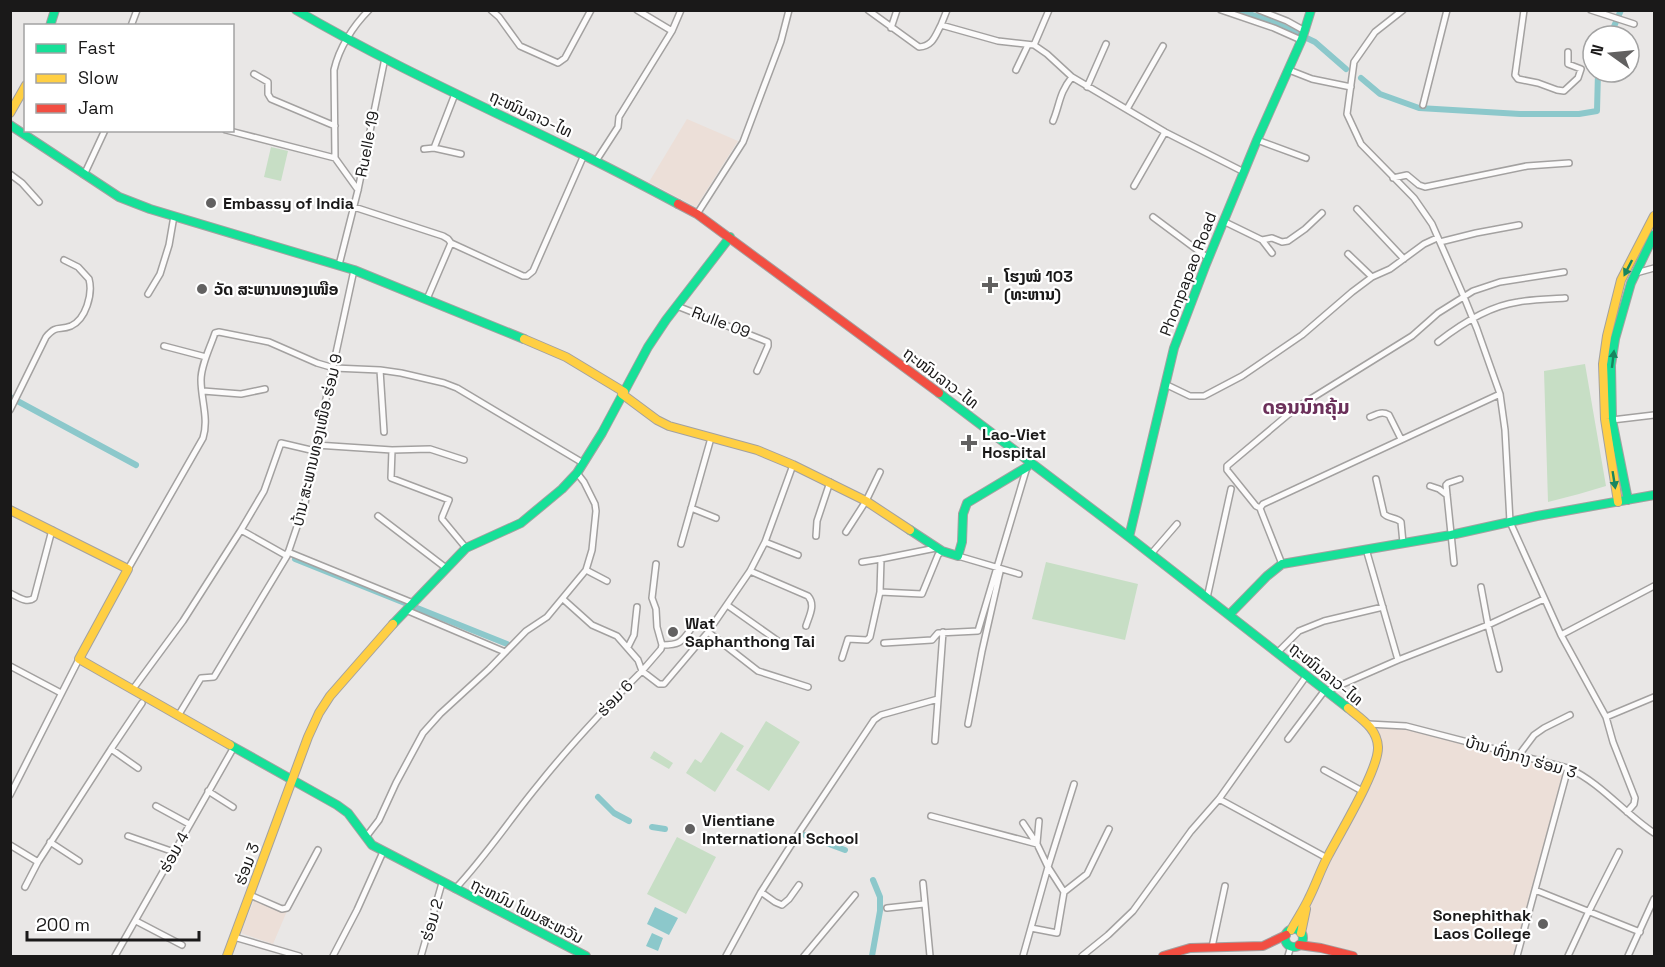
<svg xmlns="http://www.w3.org/2000/svg" width="1665" height="967" viewBox="0 0 1665 967" font-family="'Space Grotesk','Noto Sans Lao',sans-serif">
	<style>
		.commercial { fill: #ecdfd8 }
		.green { fill: #c7dec5 }
		.water { fill: #8cc8cb }
		.lines { fill: none; stroke-linecap: round; stroke-linejoin: round }
		.canal { stroke: #8cc8cb; stroke-width: 6 }
		.street-casing { stroke: #a3a1a0; stroke-width: 8 }
		.fast-casing { stroke: #a3a1a0; stroke-width: 10 }
		.slow-casing { stroke: #a3a1a0; stroke-width: 10 }
		.jam-casing { stroke: #a3a1a0; stroke-width: 10 }
		.street { stroke: #fcfbfb; stroke-width: 5 }
		.fast { stroke: #16e098; stroke-width: 8 }
		.slow { stroke: #ffcf43; stroke-width: 8 }
		.jam { stroke: #f24e42; stroke-width: 8 }
		.oneway { fill: #18865f }
		.poi-dot { fill: #626161; stroke: #fff; stroke-width: 2 }
		.labels { text-anchor: middle; dominant-baseline: central; stroke-width: 4.5; stroke-linejoin: round; paint-order: stroke }
		.street-label { font-size: 16px; fill: #1a1919; stroke: #fff }
		.poi-label { font-size: 16px; font-weight: bold; fill: #1a1919; stroke: #fff; text-anchor: start }
		.quarter-label { font-size: 20px; font-weight: bold; fill: #6b305a; stroke: #fff }
	</style>
	<rect width="100%" height="100%" fill="#e9e7e6"/>
	<path class="commercial" d="M687 119 738 141 696 207 649 182Z
		M1371 726 1406 728 1566 769 1515 956H1360L1297 939 1298 935 1294 930 1378 760Z
		M255 898 287 911 273 944 241 933Z"/>
	<path class="green" d="M271 147 288 151 281 181 264 177Z
		M1585 364 1606 486 1579 494 1548 502 1544 371Z
		M1046 562 1138 584 1125 640 1032 619Z
		M766 721 800 742 769 791 736 770Z
		M721 732 744 746 715 792 686 773 695 759 701 763Z
		M654 751 673 763 669 769 650 758Z
		M677 837 716 857 686 914 647 894Z"/>
	<path class="water" d="M655 907 678 918 669 935 647 924Z
		M652 933 663 938 658 951 646 946Z"/>
	<g class="lines">
		<path class="canal" d="M1236 10 1269 20 1315 42 1346 69
			M1610 36 1621 10
			M1361 78 1380 94 1419 108 1520 114H1579L1597 111 1598 72
			M10 397 136 465
			M295 559 507 644
			M598 797 614 813 629 821
			M652 827 665 829
			M805 835 845 850
			M872 956 880 911V897L873 880"/>
		<g class="street-casing">
			<path id="street" d="M491 10 499 17 520 46 558 63 565 58 591 10
				M637 10 672 31
				M868 10 919 47C933 46 935 36 941 25L998 41 1034 45 1047 54 1072 77 1165 132 1244 172
				M1221 10 1274 28 1301 40
				M1259 10 1287 21 1305 31
				M1403 10 1375 32 1354 62 1347 114 1361 144 1414 198 1432 224 1464 297 1477 329 1500 394 1505 430 1510 522 1561 635 1606 717 1654 697
				M1524 10 1515 75 1518 79 1538 83 1557 90 1564 91 1578 78 1581 69 1568 64V52
				M1591 10 1634 24
				M941 25 947 10
				M131 26 137 10
				M891 28 897 10
				M1034 45 1049 10
				M1016 70 1028 45
				M1289 70 1312 79 1351 87
				M254 74 268 82V94L271 99 335 126
				M1087 87 1106 44
				M1423 105 1447 10
				M1127 109 1163 46
				M1053 121C1060 104 1059 93 1072 77
				M226 130 335 158
				M1257 140 1306 158
				M434 148 455 94
				M424 149 434 148 461 154
				M596 161 618 127 619 117 672 31 681 10
				M10 174 22 183 39 202
				M84 175 105 130
				M1393 178 1407 175 1419 185 1425 187 1527 166 1569 163
				M1134 186 1165 132
				M358 190 335 158 334 70C339 48 353 26 369 10
				M354 207 443 236 448 239 451 243 523 276H527L533 271 584 155
				M1357 209 1404 259
				M697 214 743 142 781 41 789 10
				M1153 217 1208 258
				M1223 221 1262 240 1272 253
				M1262 240 1272 238 1282 242 1288 241 1305 229 1322 213
				M1440 242 1476 233 1519 225
				M1348 254 1372 277
				M339 265 358 190 385 58
				M1636 273 1654 268
				M148 294 160 274 169 245 174 216
				M427 299 451 243
				M677 306 768 342V346L757 371
				M1438 342C1461 324 1489 306 1518 302 1533 299 1550 299 1565 298
				M164 346 206 357
				M380 370 384 432
				M1165 384 1190 396H1204L1242 376 1302 335 1352 292 1372 277 1390 269 1424 244 1437 238
				M203 391 241 394 265 389
				M10 410 46 337C57 324 59 331 71 326 86 319 93 294 89 279L78 267 64 260
				M1370 417C1377 414 1382 411 1389 415L1401 439
				M1612 420 1654 415
				M316 445 392 450 391 478 449 500 442 517V519L466 548
				M392 450 430 449 464 460
				M1376 479 1384 514C1389 519 1396 517 1401 522L1403 543
				M1430 486 1439 489 1447 495
				M691 508 716 518
				M1260 508 1256 506 1227 470V466L1296 408 1412 336 1438 313 1473 291 1500 282 1564 272
				M378 516 446 568
				M241 530 287 556
				M846 532 866 501 880 472
				M816 536 817 521 830 482
				M765 542 798 555
				M681 544 711 438
				M1366 549 1398 660
				M288 552 413 603
				M1151 554 1177 524
				M958 556 1019 574
				M862 562 881 559
				M1454 563 1446 485 1448 483 1460 479
				M1282 564 1261 511 1260 508 1263 504 1500 394
				M128 569 203 438C209 419 201 400 201 380 201 365 210 348 215 333L219 332 269 342 317 363 334 368 380 370 401 373 444 383 457 388 583 463
				M586 570 607 581
				M750 571 808 596C816 605 809 616 806 626
				M1481 587 1488 625 1544 599
				M880 592 922 594 938 555 942 551
				M10 593C18 597 27 604 34 598L52 530
				M1207 598 1231 489
				M563 599 592 625 617 636 638 660 642 671 661 649 662 645 657 627 656 609 652 598 656 564
				M727 605 778 641
				M406 610 505 652
				M708 632 758 671 808 687
				M1561 635 1654 586
				M884 643 932 640 938 633 978 631 1027 467
				M662 645C679 645 681 643 691 629
				M628 647 634 635 637 607
				M1278 652 1299 631 1324 621 1383 607
				M842 658 848 639 867 640 870 637 880 592 881 559 936 548
				M10 666 61 693
				M133 689 183 621 241 530 264 491 281 443 315 451
				M1327 691 1398 660 1488 625 1499 669
				M178 716 201 678 214 677 287 556 305 503 316 445 354 270
				M1606 717 1613 742 1635 798 1634 804 1627 812
				M968 724 982 651 999 576 1000 572 996 567
				M1368 724 1406 726 1568 768C1601 783 1624 813 1654 833
				M1288 739 1325 690
				M935 741 943 632
				M111 749 142 703
				M1519 755 1534 735 1544 728 1570 715
				M1324 770 1362 791
				M208 791 233 807
				M10 795 79 659
				M1219 799 1327 858
				M156 806 189 824
				M931 816 1037 844 1048 867 1023 956
				M1023 823 1037 844
				M128 836 174 852
				M366 837 379 820 396 783 423 733 440 714 489 669 526 631 547 617 586 570 592 550 596 511 595 504 584 482 577 473
				M50 842 79 861
				M1037 843 1039 821
				M10 845 38 862
				M923 883 930 956
				M25 887 38 862 111 749 138 768
				M455 889C486 856 510 819 539 784 571 744 606 707 642 671L659 684H664L708 632 750 571 765 542 793 465
				M1535 890 1640 932
				M761 892 775 902 782 905 789 899 799 885
				M1064 892 1087 874 1109 829
				M250 895 282 909 287 908 318 850
				M887 908 924 904
				M136 921 182 945
				M1031 928 1057 933 1064 892 1048 867 1074 784
				M234 937 299 956
				M1212 947 1225 886
				M115 956 234 747
				M333 956 357 910 383 852
				M421 956 442 883
				M726 956 761 892 800 831 874 720 881 715 938 699
				M804 956 855 895
				M1082 956 1108 935 1133 911 1191 831 1219 799 1307 675
				M1288 956 1291 946
				M1517 956 1568 768
				M1568 956 1589 911 1619 852
				M1628 956 1654 899"/>
		</g>
		<g class="fast-casing">
			<path id="fast" d="M296 10C388 64 485 107 581 154 614 170 646 187 678 204
				M50 26 55 10
				M10 125 119 197 150 209 354 270 524 339
				M939 393 1129 537 1348 708
				M1628 500 1612 420 1611 365 1615 339 1631 283 1654 235
				M910 530 942 551 958 556 962 542 963 514 967 503 1027 467 1030 462
				M1129 537 1174 348 1206 264 1257 140 1302 39 1311 10
				M1229 615 1267 576 1282 564 1451 535 1537 516 1654 495
				M393 624 466 548 521 523 562 489 577 473 602 433 648 347 666 320 730 237
				M230 745 337 805 348 813 372 845 586 956
				M1285 938a9 9 0 1 1 18 0a9 9 0 1 1-18 0Z"/>
		</g>
		<g class="slow-casing">
			<path id="slow" d="M10 113 26 85
				M524 339 566 357 624 392
				M622 394 657 420 669 426 757 450 793 465 866 501 910 530
				M1618 502 1605 419 1603 364 1607 336 1621 280 1654 216
				M10 510 128 569 79 659 230 745
				M1291 930C1297 919 1304 909 1309 898 1316 884 1321 869 1328 856 1340 833 1379 769 1378 747 1377 728 1361 719 1348 708
				M1301 933 1306 909
				M227 956 308 737 319 713 330 696 393 624"/>
		</g>
		<g class="jam-casing">
			<path id="jam" d="M678 204 697 214 939 393
				M1299 945 1321 948 1353 956
				M1163 956 1190 948 1263 946 1286 935"/>
		</g>
		<use href="#street" class="street"/>
		<use href="#fast" class="fast"/>
		<use href="#slow" class="slow"/>
		<use href="#jam" class="jam"/>
	</g>
	<defs><path id="oneway-solid" d="M-6-.8H1V-3.2L6.5 0L1 3.2V.8H-6Z" transform="scale(1.5)"/></defs>
	<g class="oneway">
		<use href="#oneway-solid" transform="translate(1628 268) rotate(117)"/>
		<use href="#oneway-solid" transform="translate(1613 359) rotate(-83)"/>
		<use href="#oneway-solid" transform="translate(1614 480) rotate(81)"/>
	</g>
	<g class="poi-dot">
		<circle cx="211" cy="203" r="6"/>
		<path d="M987 276h6v6h6v6h-6v6h-6v-6h-6v-6h6z"/>
		<circle cx="202" cy="289" r="6"/>
		<path d="M966 434h6v6h6v6h-6v6h-6v-6h-6v-6h6z"/>
		<circle cx="673" cy="632" r="6"/>
		<circle cx="690" cy="829" r="6"/>
		<circle cx="1543" cy="924" r="6"/>
	</g>
	<g class="labels">
		<g class="street-label">
			<text transform="translate(531 114) rotate(25)">ຖະໜົນລາວ-ໄທ</text>
			<text transform="translate(367 144) rotate(-79)">Ruelle 19</text>
			<text transform="translate(1188 274) rotate(-69)">Phonpapao Road</text>
			<text transform="translate(721 322) rotate(21)">Rulle 09</text>
			<text transform="translate(941 378) rotate(37)">ຖະໜົນລາວ-ໄທ</text>
			<text transform="translate(317 440) rotate(-77)">ບ້ານ ສະພານທອງເໜືອ ຮ່ອມ 9</text>
			<text transform="translate(1326 674) rotate(39)">ຖະໜົນລາວ-ໄທ</text>
			<text transform="translate(615 698) rotate(-46)">ຮ່ອມ 6</text>
			<text transform="translate(1521 757) rotate(16)">ບ້ານ ທົ່ງກາງ ຮ່ອມ 3</text>
			<text transform="translate(174 852) rotate(-61)">ຮ່ອມ 4</text>
			<text transform="translate(247 864) rotate(-70)">ຮ່ອມ 3</text>
			<text transform="translate(527 911) rotate(27)">ຖະຫນົນ ໂພນສະຫວັນ</text>
			<text transform="translate(432 920) rotate(-74)">ຮ່ອມ 2</text>
		</g>
		<g class="poi-label">
			<text x="223" y="203">Embassy of India</text>
			<text x="1004" y="276">ໂຮງໝໍ 103<tspan x="1004" dy="18">(ທະຫານ)</tspan></text>
			<text x="214" y="289">ວັດ ສະພານທອງເໜືອ</text>
			<text x="982" y="434">Lao-Viet<tspan x="982" dy="18">Hospital</tspan></text>
			<text x="685" y="623">Wat<tspan x="685" dy="18">Saphanthong Tai</tspan></text>
			<text x="702" y="820">Vientiane<tspan x="702" dy="18">International School</tspan></text>
			<text x="1531" y="915" text-anchor="end">Sonephithak<tspan x="1531" dy="18">Laos College</tspan></text>
		</g>
		<g class="quarter-label">
			<text x="1306" y="407">ດອນນົກຄຸ້ມ</text>
		</g>
	</g>
	<rect width="1665" height="967" fill="none" stroke="#1a1919" stroke-width="24"/>
	<rect x="24" y="24" width="210" height="108" fill="#ffffff" stroke="#a3a3a3" stroke-width="1.5"/>
	<rect x="36" y="44" width="30" height="9" fill="#16e098" stroke="#a3a3a3" stroke-width="1.5"/>
	<text x="78" y="54" font-size="18" fill="#1a1919">Fast</text>
	<rect x="36" y="74" width="30" height="9" fill="#ffcf43" stroke="#a3a3a3" stroke-width="1.5"/>
	<text x="78" y="84" font-size="18" fill="#1a1919">Slow</text>
	<rect x="36" y="104" width="30" height="9" fill="#f24e42" stroke="#a3a3a3" stroke-width="1.5"/>
	<text x="78" y="114" font-size="18" fill="#1a1919">Jam</text>
	<g transform="translate(1611 54) rotate(285)"><circle r="28" fill="#ffffff" stroke="#a3a3a3" stroke-width="1.5"/>
	<path d="M0-4.5L10 22L0 15L-10 22Z" fill="#626161"/>
	<text y="-9" font-size="16" font-weight="bold" text-anchor="middle" fill="#1a1919">N</text>
	</g>
	<path d="M27 931v9h172v-9" fill="none" stroke="#1a1919" stroke-width="3"/>
	<text x="36" y="931" font-size="18" fill="#1a1919" stroke="#ffffff" stroke-width="4.5" paint-order="stroke">200 m</text>
</svg>
